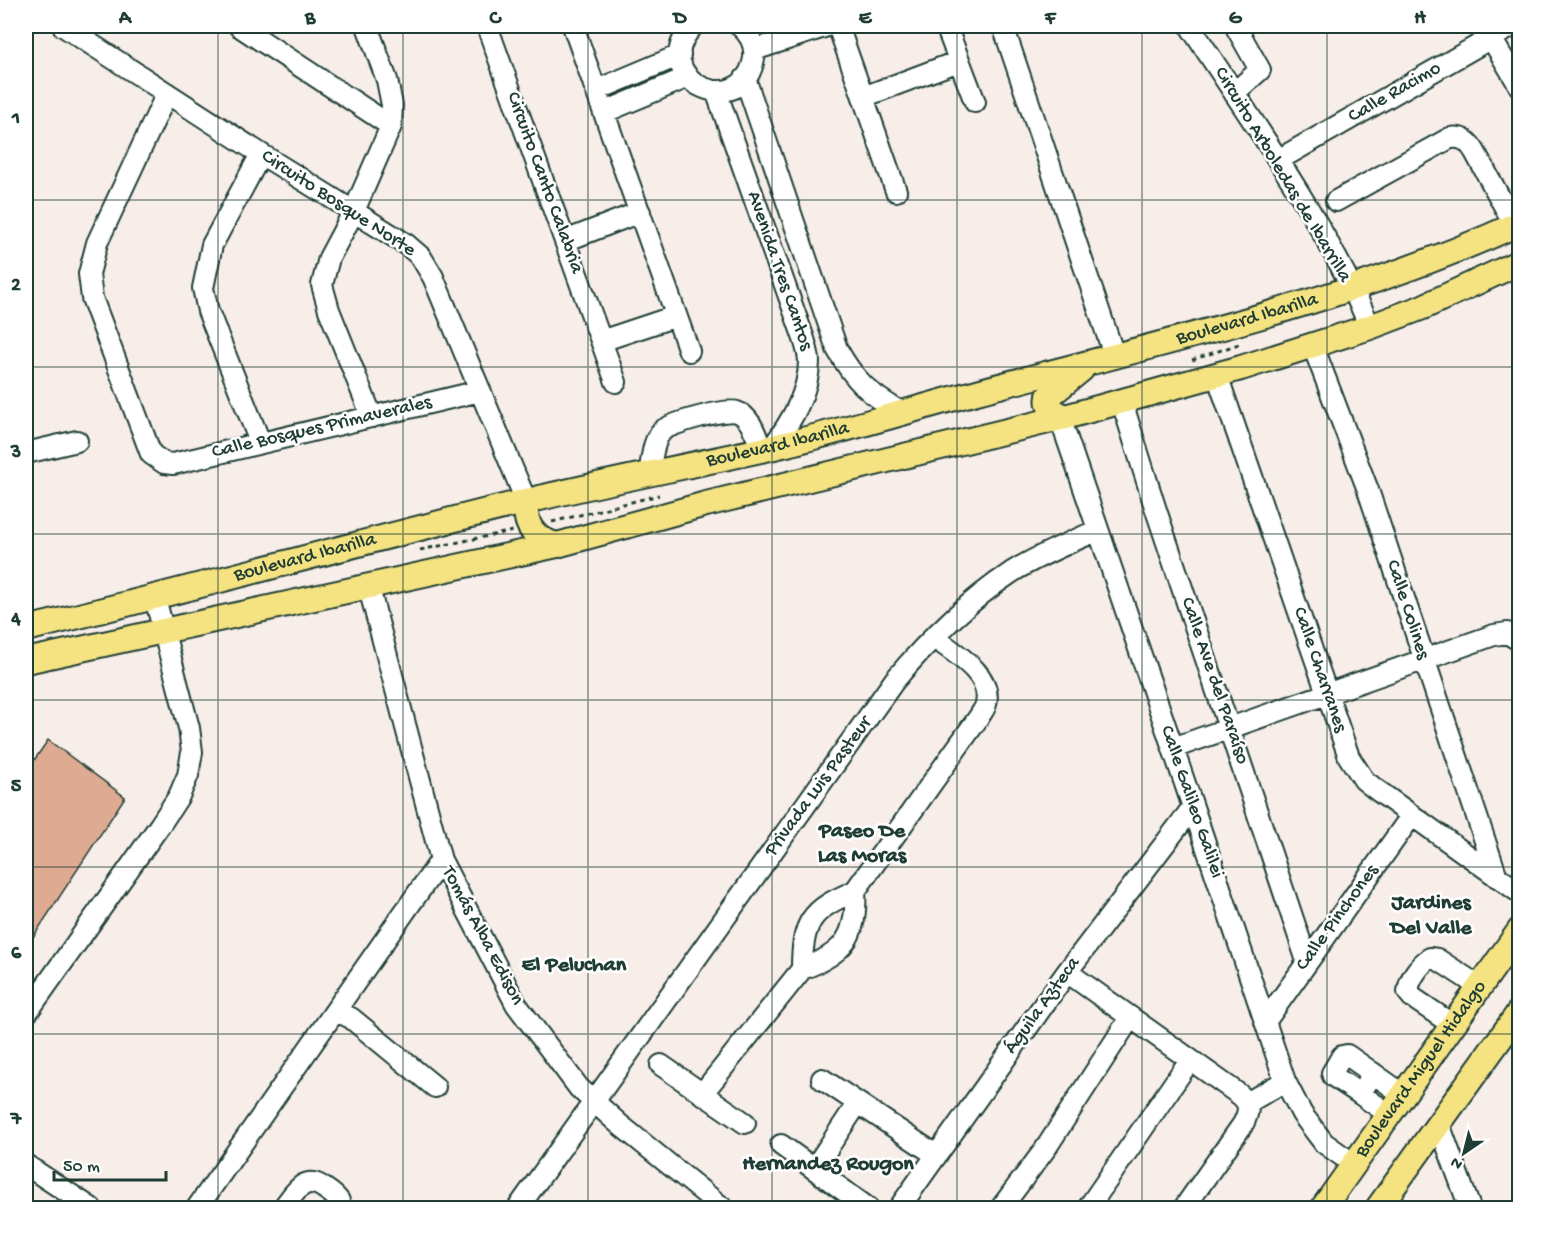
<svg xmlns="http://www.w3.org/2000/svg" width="1545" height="1234" viewBox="0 0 1545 1234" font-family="'Gochi Hand',sans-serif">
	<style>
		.building { fill: #deab92; stroke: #1f3d34; stroke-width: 1.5 }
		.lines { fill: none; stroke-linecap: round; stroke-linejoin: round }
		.minor-casing { stroke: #1f3d34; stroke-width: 24 }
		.major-casing { stroke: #1f3d34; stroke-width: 28 }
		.path { stroke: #1f3d34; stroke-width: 3; stroke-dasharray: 4.5 4.5; stroke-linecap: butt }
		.minor { stroke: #fff; stroke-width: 20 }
		.major { stroke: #f5e382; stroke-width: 24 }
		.grid { fill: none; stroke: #1f3d34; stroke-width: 1.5; stroke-opacity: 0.55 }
		.labels { text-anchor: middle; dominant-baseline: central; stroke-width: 5; stroke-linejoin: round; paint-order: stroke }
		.street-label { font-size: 20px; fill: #1f3d34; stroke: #fff }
		.quarter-label { font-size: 22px; font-weight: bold; fill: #1f3d34; stroke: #fff }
		.neatline { fill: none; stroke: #1f3d34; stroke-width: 2 }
		.grid-label { font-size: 20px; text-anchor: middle; font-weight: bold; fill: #1f3d34 }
	</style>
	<rect width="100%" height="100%" fill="#f8eee9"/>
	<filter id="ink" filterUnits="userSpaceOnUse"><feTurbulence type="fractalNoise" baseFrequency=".0167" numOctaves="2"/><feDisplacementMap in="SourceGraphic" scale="12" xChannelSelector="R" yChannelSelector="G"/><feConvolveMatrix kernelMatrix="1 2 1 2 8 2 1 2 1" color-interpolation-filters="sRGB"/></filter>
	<g filter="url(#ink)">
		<path class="building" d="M48 740 125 797 26 948V772Z"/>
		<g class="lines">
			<g class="minor-casing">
				<path id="minor" d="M63 26 261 154 406 244 421 257 433 277 526 501
					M239 26 391 126
					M367 26 387 80 392 105 391 126 354 211 329 258 322 285 329 310 372 417
					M487 26 616 382
					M573 26 689 351
					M693 26C645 77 738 122 753 63 757 48 751 35 740 26
					M838 26 896 191
					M946 26 975 102
					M1003 26 1114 355
					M1190 26C1252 121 1325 222 1370 327
					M1484 26 1520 87
					M754 50 827 26
					M745 78 837 349C854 380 870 395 901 412
					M597 90 680 55
					M716 91 804 339C806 346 809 354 809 362 809 393 790 423 772 448
					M167 93 97 243 89 274 92 298 151 454 164 463 173 464 480 391
					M1234 93 1260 70 1237 29
					M863 97 959 61
					M605 112 688 77
					M1278 160 1512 26
					M1336 201 1450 138C1463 136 1469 142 1475 152L1515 226
					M565 241 640 212
					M601 341 676 316
					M1313 346 1368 490 1497 877
					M1217 375 1349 757 1364 780 1374 788 1520 893
					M1122 402 1156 510 1307 961
					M1060 418 1193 807 1285 1081 1302 1114 1324 1143 1355 1165
					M260 442 208 311 203 288 212 245 261 154
					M26 453 77 441
					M649 474C652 461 652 441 662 431 670 423 727 408 737 412 751 416 757 438 762 450
					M369 588 441 860 516 1004 579 1088 619 1124 723 1208
					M1173 748 1494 635 1507 633 1520 641
					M802 969C802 922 811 909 855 891L979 717C981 713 985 709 986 704 993 674 953 652 933 637
					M1067 972 1240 1095C1251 1104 1249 1112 1243 1124L1184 1208
					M336 1011 351 1018 435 1087
					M26 1014 160 825 179 796 188 775 192 752 189 728 155 598
					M1265 1022 1412 815
					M1453 1025 1413 998 1408 992C1409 979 1419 965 1430 958L1437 959 1480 987
					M661 1065 745 1123
					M1373 1073 1360 1094 1333 1076 1332 1073 1342 1056 1347 1055 1404 1095
					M822 1079 936 1155
					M702 1094 802 969C844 954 858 936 855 891
					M1360 1094 1390 1115
					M1247 1103 1285 1081
					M1439 1124 1470 1208
					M781 1145 868 1208
					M26 1165 91 1208
					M814 1169 857 1104
					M197 1208 441 860
					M283 1208C294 1194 304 1173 324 1188 330 1192 335 1195 339 1201L337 1208
					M518 1208 894 681C928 640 967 602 1012 572 1039 555 1069 543 1098 530
					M899 1208 1067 972 1193 807
					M1001 1208 1046 1148 1130 1018
					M1088 1208 1190 1060"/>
			</g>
			<g class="major-casing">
				<g id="major">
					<path d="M1065 417C1055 412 1046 409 1049 396L1081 370"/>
					<path d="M526 501C524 525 533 539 557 545"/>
					<path id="s1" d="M26 629C192 589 357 543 523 502 607 481 691 466 774 447 843 431 910 410 977 392 1160 343 1347 302 1520 223"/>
					<path d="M26 661 557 545 706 504 1065 417 1241 368 1370 327 1423 307 1520 262"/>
					<path id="s2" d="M1323 1208 1520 930"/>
					<path d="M1378 1208 1520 1011"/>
				</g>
			</g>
			<path class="path" d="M1192 360 1239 344
				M552 522 659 495
				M420 550 513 531"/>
			<use href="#minor" class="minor"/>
			<use href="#major" class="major"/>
		</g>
	</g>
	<path class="grid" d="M218 26V1208M403 26V1208M588 26V1208M772 26V1208M957 26V1208M1142 26V1208M1327 26V1208M26 200H1520M26 367H1520M26 534H1520M26 700H1520M26 867H1520M26 1034H1520"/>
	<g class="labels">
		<g class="street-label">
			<text transform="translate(1395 93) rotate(-30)">Calle Racimo</text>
			<text transform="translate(1282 175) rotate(59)">Circuito Arboledas de Ibarrilla</text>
			<text transform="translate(544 183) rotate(70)">Circuito Canto Calabria</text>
			<text transform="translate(338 204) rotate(33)">Circuito Bosque Norte</text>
			<text transform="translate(779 271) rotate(71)">Avenida Tres Cantos</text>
			<text stroke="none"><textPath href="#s1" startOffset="1260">Boulevard Ibarilla</textPath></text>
			<text transform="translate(322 428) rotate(-13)">Calle Bosques Primaverales</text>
			<text stroke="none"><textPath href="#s1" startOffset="774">Boulevard Ibarilla</textPath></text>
			<text stroke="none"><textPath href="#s1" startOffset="288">Boulevard Ibarilla</textPath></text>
			<text transform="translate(1407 610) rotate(72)">Calle Colines</text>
			<text transform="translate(1319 670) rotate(71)">Calle Charranes</text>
			<text transform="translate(1214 681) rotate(71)">Calle Ave del Paraíso</text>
			<text transform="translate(819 787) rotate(-54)">Privada Luis Pasteur</text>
			<text transform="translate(1191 802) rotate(71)">Calle Galileo Galilei</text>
			<text transform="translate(1338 918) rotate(-54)">Calle Pinchones</text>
			<text transform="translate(482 936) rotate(62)">Tomás Alba Edison</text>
			<text transform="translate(1043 1006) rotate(-54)">Águila Azteca</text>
			<text stroke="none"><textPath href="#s2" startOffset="170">Boulevard Miguel Hidalgo</textPath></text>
		</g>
		<g class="quarter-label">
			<text x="862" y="832">Paseo De<tspan x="862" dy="25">Las Moras</tspan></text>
			<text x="1431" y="904">Jardines<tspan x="1431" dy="25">Del Valle</tspan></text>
			<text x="574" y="966">El Peluchan</text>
			<text x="828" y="1165">Hernandez Rougon</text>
		</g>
	</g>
	<rect width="1545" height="1234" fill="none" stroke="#fff" stroke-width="66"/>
	<g transform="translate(1464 1153) rotate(215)" stroke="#ffffff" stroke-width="4.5" paint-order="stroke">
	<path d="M0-4.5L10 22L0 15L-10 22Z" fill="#1f3d34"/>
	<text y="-9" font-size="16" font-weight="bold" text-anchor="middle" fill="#1f3d34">N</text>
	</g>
	<path d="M54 1171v9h112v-9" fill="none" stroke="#1f3d34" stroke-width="3"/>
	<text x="63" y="1171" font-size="18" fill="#1f3d34" stroke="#ffffff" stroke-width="4.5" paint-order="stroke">50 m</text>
	<rect x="33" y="33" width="1479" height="1168" class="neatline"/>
	<g class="grid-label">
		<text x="125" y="23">A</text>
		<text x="310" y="23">B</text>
		<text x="495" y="23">C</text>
		<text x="680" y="23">D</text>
		<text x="865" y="23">E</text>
		<text x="1050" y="23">F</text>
		<text x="1235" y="23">G</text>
		<text x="1420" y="23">H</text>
		<text x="16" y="123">1</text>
		<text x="16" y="290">2</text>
		<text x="16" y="457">3</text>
		<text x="16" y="624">4</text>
		<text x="16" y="791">5</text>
		<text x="16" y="958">6</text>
		<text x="16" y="1124">7</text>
	</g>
</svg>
